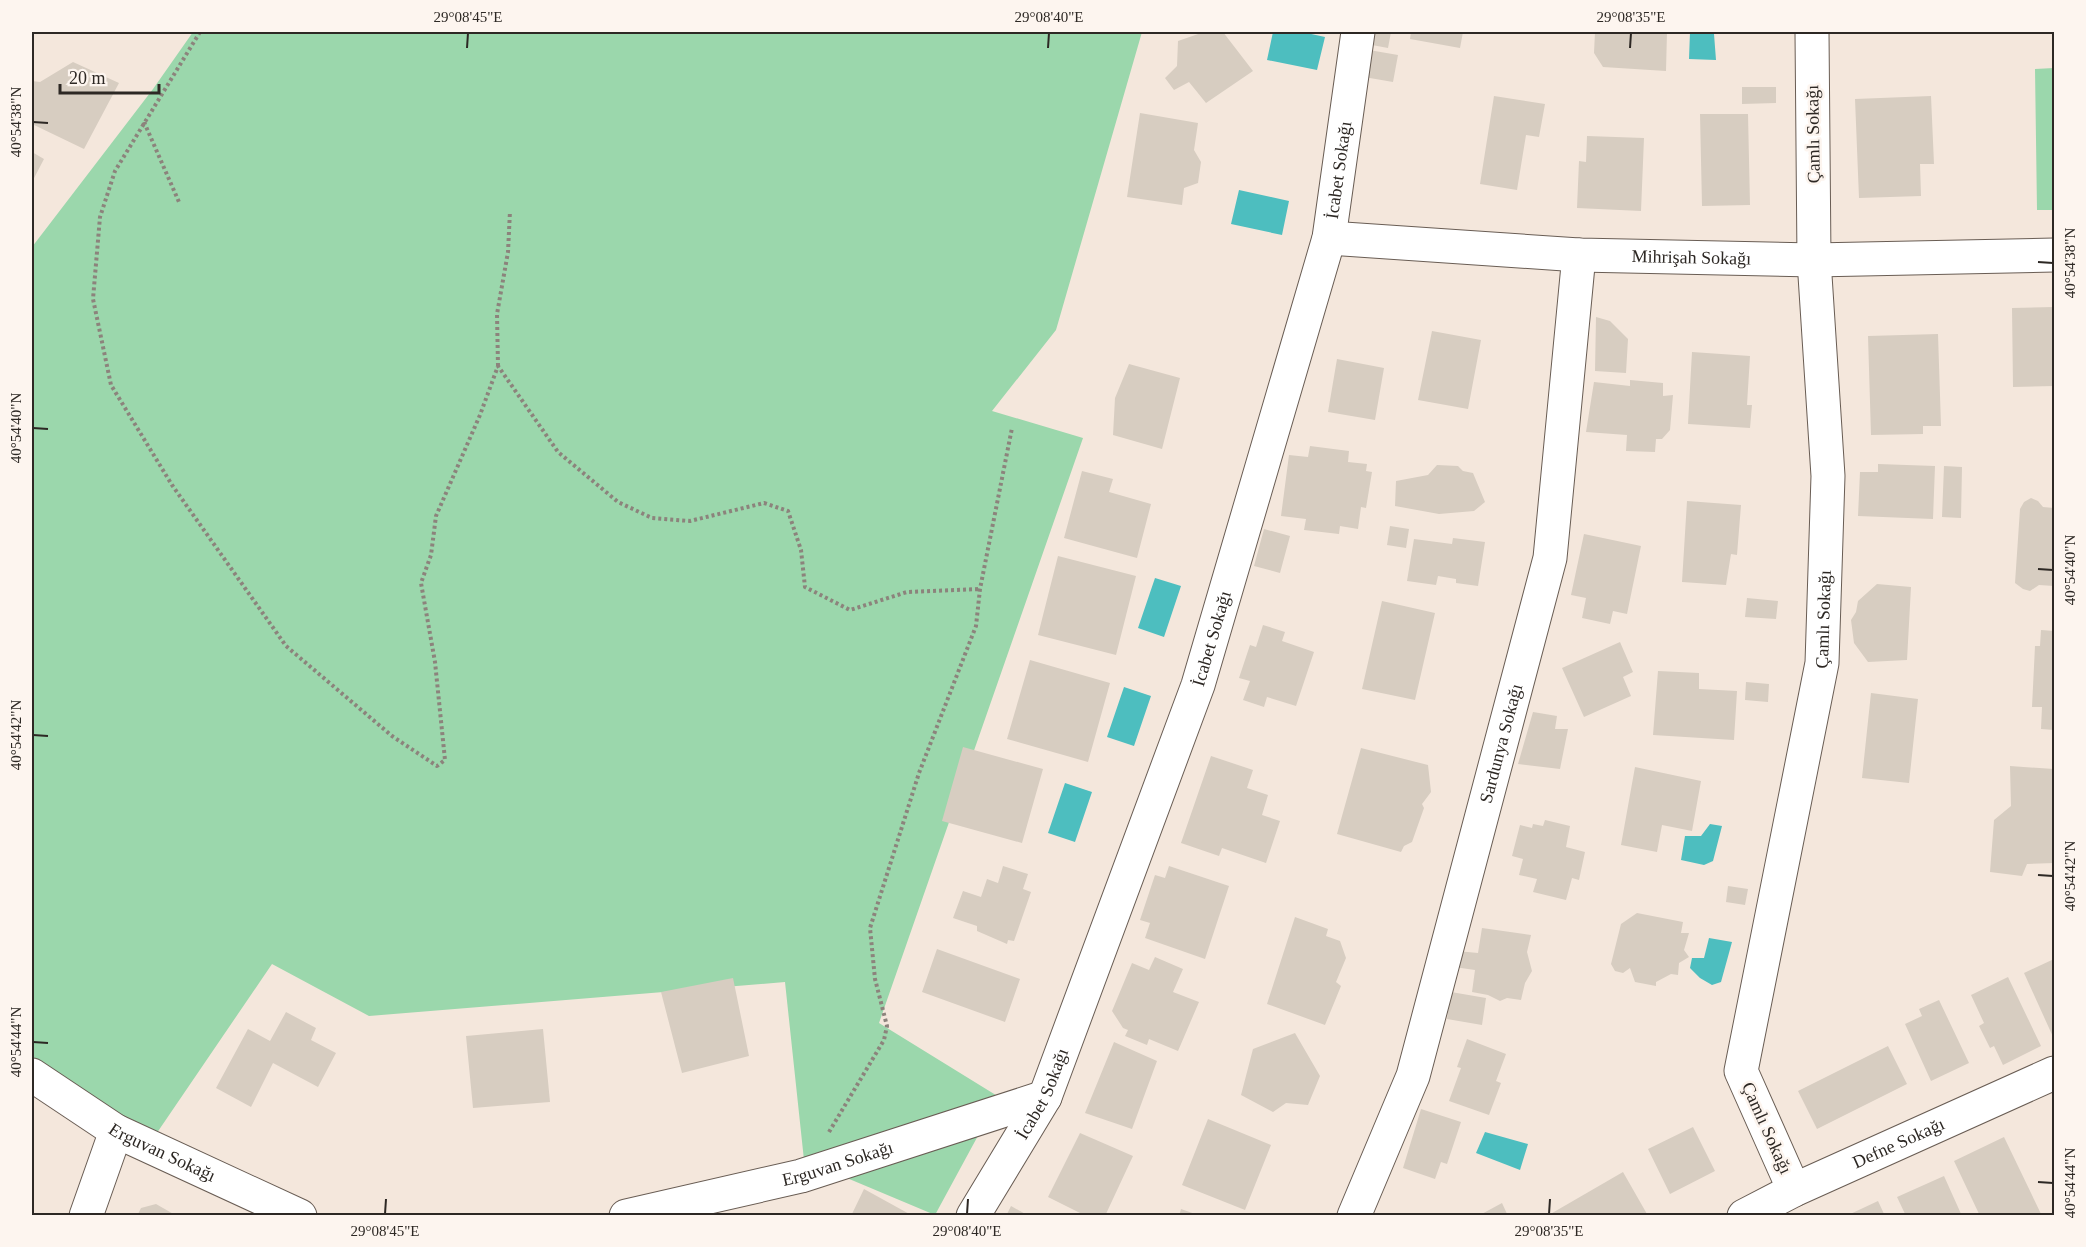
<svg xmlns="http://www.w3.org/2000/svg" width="2086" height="1247" viewBox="0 0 2086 1247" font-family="'Times New Roman',serif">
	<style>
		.green { fill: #9bd7ac }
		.water { fill: #4dbebf }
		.building { fill: #d7cdc1 }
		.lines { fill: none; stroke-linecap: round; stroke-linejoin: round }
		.minor-casing { stroke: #695d54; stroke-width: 35 }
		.path { stroke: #8c837c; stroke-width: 4; stroke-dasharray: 3 3; stroke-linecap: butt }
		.minor { stroke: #fff; stroke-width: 33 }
		.ticks { fill: none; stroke: #2d2824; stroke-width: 2 }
		.labels { text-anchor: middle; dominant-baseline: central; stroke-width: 5; stroke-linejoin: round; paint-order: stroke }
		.street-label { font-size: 18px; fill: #2d2824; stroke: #fdf5ef }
		.neatline { fill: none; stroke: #2d2824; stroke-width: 2 }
		.ticks-label { font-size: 15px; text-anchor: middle; fill: #2d2824 }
	</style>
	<rect width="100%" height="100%" fill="#f4e7dc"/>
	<path class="green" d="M193 32H1142L1056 330 992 411 1083 438 879 1023 999 1097 935 1215 804 1160 785 982 369 1016 272 964 148 1146 32 1056V247L153 89Z
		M2054 68V210H2037L2035 69Z"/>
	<path class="water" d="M1273 32H1302L1325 37 1317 70 1267 60Z
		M1690 32H1718L1714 34 1716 60 1689 59Z
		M1239 190 1289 201 1282 235 1231 224Z
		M1155 578 1181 586 1164 637 1138 628Z
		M1124 687 1151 696 1134 746 1107 737Z
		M1065 783 1092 792 1075 842 1048 833Z
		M1710 824 1722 826 1713 861 1704 865 1681 860 1685 836H1701Z
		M1709 938 1732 942 1721 982 1712 985 1700 978 1690 968 1692 958H1704Z
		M1485 1132 1528 1144 1520 1170 1476 1153Z"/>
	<path class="building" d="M1204 32H1223L1253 71 1206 103 1189 82 1174 90 1165 78 1177 66 1178 41Z
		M1374 32H1391L1388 48 1372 45Z
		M1411 32H1463L1460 48 1410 39Z
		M1595 32H1667L1666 71 1603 67 1594 53Z
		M1369 50 1398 55 1393 82 1364 77Z
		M73 62 119 83 84 149 32 124V81L40 82Z
		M1742 87H1776V103L1742 104Z
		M1494 96 1545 104 1539 137 1526 135 1517 190 1480 184Z
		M1931 96 1934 164H1920L1921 196 1859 198 1855 99Z
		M1140 113 1198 123 1194 150 1201 162 1198 183 1184 188 1182 205 1127 197Z
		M1700 114H1748L1750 205 1702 206Z
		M1587 136 1644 138 1641 211 1577 208 1579 161 1586 162Z
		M32 152 44 159 32 182Z
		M2054 307V386L2013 387 2012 308Z
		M1596 317 1610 321 1628 339 1626 373 1595 371Z
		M1432 331 1481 340 1468 409 1418 400Z
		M1938 334 1941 426H1923V434L1871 435 1868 336Z
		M1692 352 1750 356 1747 405H1752L1750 428 1688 424Z
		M1337 359 1384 368 1375 420 1328 412Z
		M1129 364 1180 378 1162 449 1113 435 1115 398Z
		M1630 380 1663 383V396L1673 395 1670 430 1662 439H1656L1655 452 1626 451 1627 435 1586 432 1594 382 1630 386Z
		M1310 446 1349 451 1348 462 1367 464 1366 471 1372 472 1366 508 1361 507 1358 529 1340 526 1339 534 1304 530 1306 519 1281 516 1289 455 1308 457Z
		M1878 464 1935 466 1933 519 1858 516 1860 472H1878Z
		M1437 465 1458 466 1463 471 1473 473 1485 502 1474 511 1439 514 1395 506 1396 481 1428 475Z
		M1944 466 1962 467 1961 518 1942 517Z
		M1082 471 1113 479 1109 492 1151 504 1137 558 1064 538Z
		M2031 498 2038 501 2043 507 2054 508V586L2039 585 2030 591 2023 589 2015 583 2020 509 2024 502Z
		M1687 501 1741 505 1737 555 1731 554 1726 585 1682 582Z
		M1390 526 1409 529 1406 548 1387 545Z
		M1264 529 1290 536 1280 573 1254 566Z
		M1584 534 1641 546 1627 614 1613 611 1610 624 1582 618 1586 598 1571 595Z
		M1453 538 1485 542 1478 586 1456 583V579L1438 576 1436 585 1407 581 1414 539 1452 544Z
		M1058 556 1136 576 1116 655 1038 635Z
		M1877 584 1911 587 1907 660 1868 662 1854 643 1851 620 1856 612 1858 601Z
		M1747 598 1778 601 1776 619 1745 617Z
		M1382 601 1435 613 1415 700 1362 689Z
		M1263 625 1285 632 1282 641 1314 652 1296 706 1267 697 1264 707 1243 700 1250 681 1239 678 1250 645 1256 647Z
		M2041 630 2054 631V730L2041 729 2042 707H2032L2035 646H2040Z
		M1620 642 1633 672 1623 677 1631 696 1584 717 1562 668Z
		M1030 660 1110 683 1088 762 1007 739Z
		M1658 671 1699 673V689L1737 691 1734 740 1653 735Z
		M1746 682 1769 684 1768 702 1745 700Z
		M1871 693 1918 699 1909 783 1862 778Z
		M1533 712 1557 716 1555 729H1568L1560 769 1518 764Z
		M963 747 1043 769 1022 843 942 821Z
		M1361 748 1428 765 1431 792 1422 804 1424 808 1412 842 1404 846 1401 852 1337 834Z
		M1211 756 1253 770 1247 788 1268 795 1262 815 1280 821 1266 863 1222 848 1219 856 1181 843Z
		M2010 766 2054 769V863L2027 864 2022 876 1990 872 1994 820 2011 806Z
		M1635 767 1701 781 1692 831 1662 825 1657 852 1621 845Z
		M1545 820 1570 826 1566 847 1585 852 1579 880 1572 878 1566 900 1533 892 1537 879 1519 875 1523 859 1512 856 1520 825 1532 828 1533 824 1543 826Z
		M1003 866 1028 874 1023 889 1031 892 1014 941 1008 940 1007 944 977 931V926L953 918 963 891 981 897 987 879 998 883Z
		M1169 866 1229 886 1205 959 1145 938 1150 923 1140 920 1155 875 1165 878Z
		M1728 886 1748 889 1745 905 1726 902Z
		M1637 913 1683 922 1681 933H1689L1684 950 1689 957 1679 963 1678 975 1671 974 1656 982V986L1635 982 1630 968 1623 973 1615 971 1611 964 1621 924Z
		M1295 917 1328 929 1326 936 1340 941 1346 958 1336 982 1341 986 1325 1025 1267 1004Z
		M1482 928 1531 935 1527 952 1532 971 1525 983 1521 1000 1507 998 1500 1001 1488 995 1472 992 1475 970 1454 967 1457 951 1478 953Z
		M937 949 1020 979 1005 1022 922 992Z
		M1155 957 1183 969 1173 992 1199 1002 1178 1051 1149 1039 1147 1045 1125 1036 1128 1030 1123 1028 1112 1011 1132 963 1149 970Z
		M2054 959V1039L2024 973Z
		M2008 977 2041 1046 2003 1065 1994 1046 1990 1048 1979 1026 1984 1023 1971 995Z
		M733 978 749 1056 682 1073 661 992Z
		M1451 992 1486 998 1482 1025 1447 1019Z
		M1939 1000 1969 1063 1931 1081 1905 1024 1922 1016 1919 1009Z
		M286 1012 316 1028 311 1040 336 1053 318 1087 273 1063 251 1107 216 1088 248 1029 270 1041Z
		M543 1029 550 1102 473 1108 466 1036Z
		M1295 1033 1320 1076 1308 1105 1286 1103 1273 1112 1241 1095 1253 1049Z
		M1467 1039 1506 1054 1496 1081 1501 1083 1489 1115 1449 1101 1461 1068 1457 1067Z
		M1114 1042 1157 1061 1132 1129 1085 1113Z
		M1888 1046 1907 1084 1817 1129 1798 1091Z
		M1421 1109 1461 1122 1447 1164 1441 1162 1435 1179 1403 1168Z
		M1208 1119 1271 1145 1245 1210 1182 1185Z
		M1693 1127 1715 1171 1670 1194 1648 1149Z
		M1080 1133 1133 1156 1105 1216H1086L1048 1197Z
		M2004 1137 2042 1216H1980L1954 1161Z
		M1623 1172 1647 1214 1645 1216H1547Z
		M1944 1176 1962 1216H1906L1897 1197Z
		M864 1189 913 1216H851Z
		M1878 1201 1885 1216H1846Z
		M1502 1203 1508 1216H1478Z
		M156 1204 177 1216H137L141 1208Z
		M1011 1206 1029 1216H1006Z
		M1181 1209 1198 1215V1216H1179Z"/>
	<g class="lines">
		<g class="minor-casing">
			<g id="minor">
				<path id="s1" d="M1329 238 1579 255 1814 260 2054 255"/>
				<path id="s2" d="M32 1075 116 1131 300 1216"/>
				<path id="s3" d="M1794 1190 1741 1071 1822 663 1828 476 1814 260 1812 32"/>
				<path d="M86 1216 116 1131"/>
				<path id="s4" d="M626 1216 801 1176 1045 1097"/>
				<path id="s5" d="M973 1216 1045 1097 1198 685 1329 238 1358 32"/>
				<path id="s6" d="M1354 1216 1413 1076 1550 558 1579 255"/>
				<path id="s7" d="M1744 1216 1794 1190 2054 1073"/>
			</g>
		</g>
		<path class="path" d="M200 32 115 171 100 217 93 299 111 385 172 485 286 646 392 736 437 766 445 760 435 662 421 583 431 555 436 516 480 415 498 366 558 452 618 502 652 518 690 521 764 503 788 511 801 550 805 587 850 610 907 592 980 589
			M144 122 179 202
			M498 366 497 314 508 252 510 211
			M829 1132 884 1040 887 1026 875 979 870 928 919 773 976 626 980 589 1012 428"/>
		<use href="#minor" class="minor"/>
	</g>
	<path class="ticks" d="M467 48 468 33M1048 48 1049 33M1630 48 1631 33M33 122 48 123M2038 262 2053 263M33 428 48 429M2038 569 2053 570M33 735 48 736M2038 875 2053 876M33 1042 48 1043M2038 1182 2053 1183M385 1214 386 1199M967 1214 968 1199M1549 1214 1550 1199"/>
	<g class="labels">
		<g class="street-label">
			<text transform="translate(1813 134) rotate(-91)">Çamlı Sokağı</text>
			<text stroke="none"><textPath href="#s5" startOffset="1113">İcabet Sokağı</textPath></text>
			<text stroke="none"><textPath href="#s1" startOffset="363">Mihrişah Sokağı</textPath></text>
			<text stroke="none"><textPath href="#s3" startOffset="590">Çamlı Sokağı</textPath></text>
			<text stroke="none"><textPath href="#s5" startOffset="627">İcabet Sokağı</textPath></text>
			<text stroke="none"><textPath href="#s6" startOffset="496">Sardunya Sokağı</textPath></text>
			<text stroke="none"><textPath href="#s5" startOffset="141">İcabet Sokağı</textPath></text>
			<text transform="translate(1767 1128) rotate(66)">Çamlı Sokağı</text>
			<text stroke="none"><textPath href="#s7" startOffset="171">Defne Sokağı</textPath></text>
			<text stroke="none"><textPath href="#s2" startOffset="152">Erguvan Sokağı</textPath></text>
			<text stroke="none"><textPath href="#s4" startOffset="218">Erguvan Sokağı</textPath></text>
		</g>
	</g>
	<rect width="2086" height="1247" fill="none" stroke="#fdf5ef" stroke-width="66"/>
	<path d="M60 84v9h99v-9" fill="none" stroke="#2d2824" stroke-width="3"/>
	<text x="69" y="84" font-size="18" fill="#2d2824" stroke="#fdf5ef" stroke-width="4.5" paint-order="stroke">20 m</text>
	<rect x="33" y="33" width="2020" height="1181" class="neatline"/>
	<g class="ticks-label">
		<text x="468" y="22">29°08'45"E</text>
		<text x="1049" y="22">29°08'40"E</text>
		<text x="1631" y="22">29°08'35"E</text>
		<text transform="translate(16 122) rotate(-90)" y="5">40°54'38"N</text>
		<text transform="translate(2070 263) rotate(-90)" y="5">40°54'38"N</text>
		<text transform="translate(16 428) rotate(-90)" y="5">40°54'40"N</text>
		<text transform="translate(2070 570) rotate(-90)" y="5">40°54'40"N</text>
		<text transform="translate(16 735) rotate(-90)" y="5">40°54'42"N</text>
		<text transform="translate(2070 876) rotate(-90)" y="5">40°54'42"N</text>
		<text transform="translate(16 1042) rotate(-90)" y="5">40°54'44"N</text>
		<text transform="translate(2070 1183) rotate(-90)" y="5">40°54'44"N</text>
		<text x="385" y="1236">29°08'45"E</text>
		<text x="967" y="1236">29°08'40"E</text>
		<text x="1549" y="1236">29°08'35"E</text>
	</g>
</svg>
